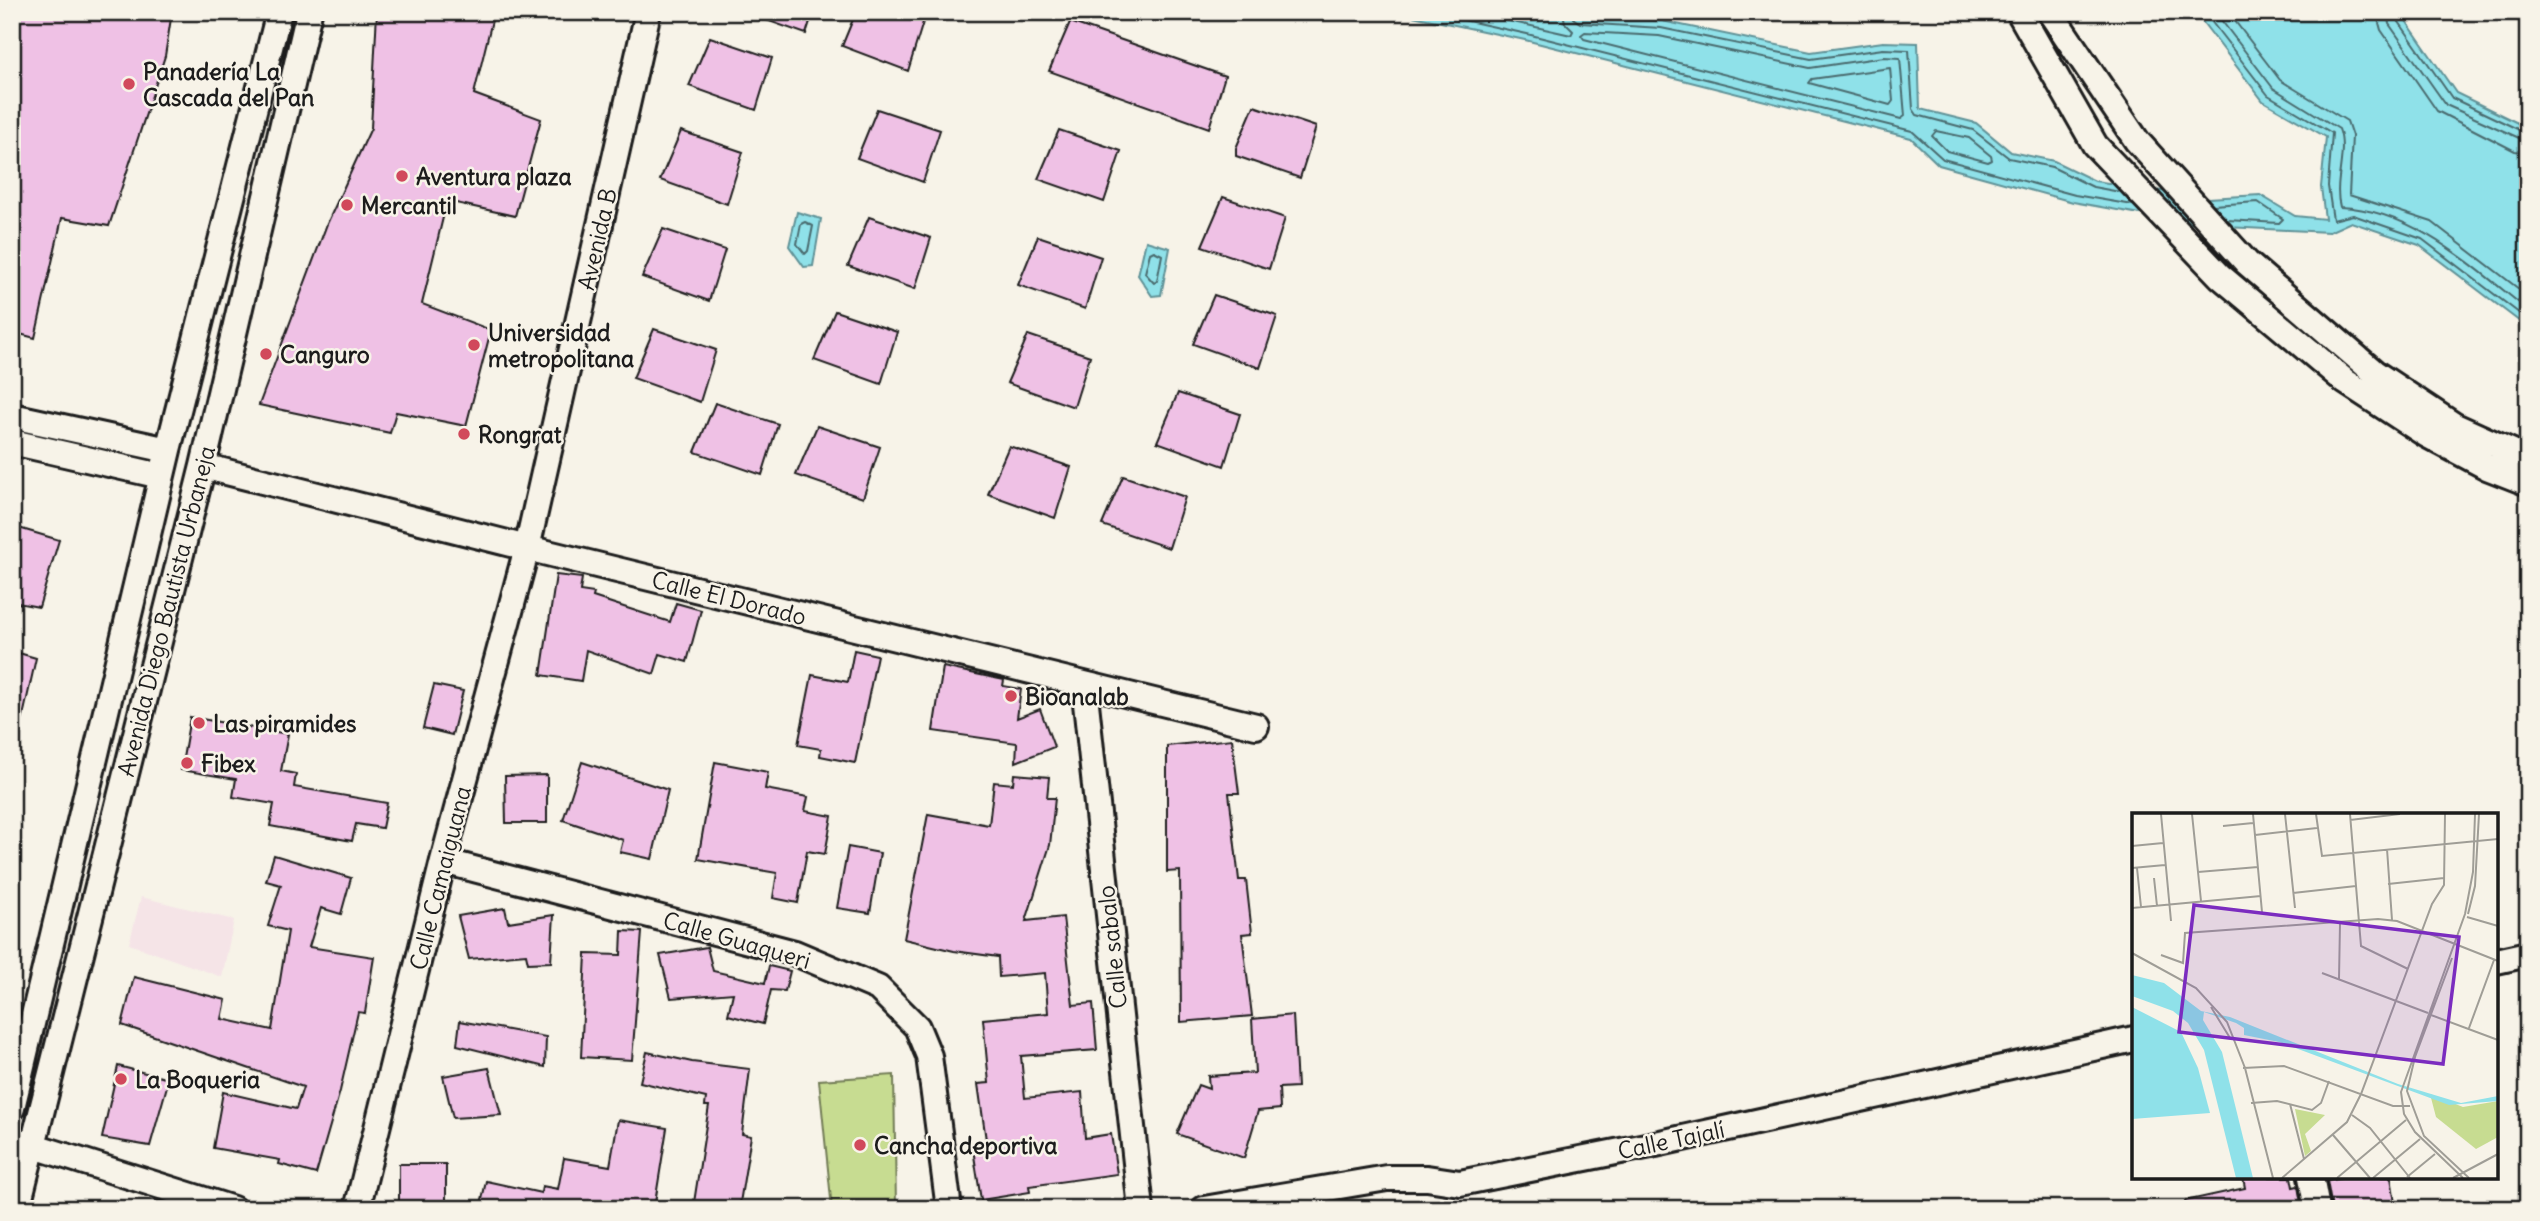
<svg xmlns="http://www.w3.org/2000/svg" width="2540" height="1221" viewBox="0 0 2540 1221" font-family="Delius,sans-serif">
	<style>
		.built { fill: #f5e4e7 }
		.green { fill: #c7dc91; stroke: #727c56; stroke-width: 2 }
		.water { fill: #8fe1e9; stroke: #619297; stroke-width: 2 }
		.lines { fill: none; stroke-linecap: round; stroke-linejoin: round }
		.shore { stroke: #4a6b6e; stroke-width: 2 }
		.building { fill: #efc1e5; stroke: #1c1c1c; stroke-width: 2 }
		.street-casing { stroke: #1c1c1c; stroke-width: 30 }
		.street { stroke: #f7f3e8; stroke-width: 24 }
		.poi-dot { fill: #d1495b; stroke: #f7f3e8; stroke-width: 2.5 }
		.labels { text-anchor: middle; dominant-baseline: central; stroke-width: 5; stroke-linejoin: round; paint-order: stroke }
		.poi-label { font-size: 23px; font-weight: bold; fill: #1c1c1c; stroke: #f7f3e8; text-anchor: start }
		.street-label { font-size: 23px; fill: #1c1c1c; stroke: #f7f3e8 }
		.inset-road { fill: none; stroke: #9f9d96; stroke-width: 2 }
		.view { fill: #7b2cbf; fill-opacity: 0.15; stroke: #7b2cbf; stroke-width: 3.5 }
		.inset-edge { fill: none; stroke: #1c1c1c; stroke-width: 3.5 }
	</style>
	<rect width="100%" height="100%" fill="#f7f3e8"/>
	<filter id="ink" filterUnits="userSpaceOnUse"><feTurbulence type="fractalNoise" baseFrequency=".0143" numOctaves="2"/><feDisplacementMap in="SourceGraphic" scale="14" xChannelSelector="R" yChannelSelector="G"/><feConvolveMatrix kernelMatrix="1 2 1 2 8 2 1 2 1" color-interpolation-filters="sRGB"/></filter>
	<g filter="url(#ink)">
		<path class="built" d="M141 897 234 920 222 977 129 944Z"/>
		<path class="green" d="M894 1075 896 1209H832L819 1080Z"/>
		<path class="water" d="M1394 12H1566L1662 21 1811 52 1883 42 1918 43 1920 109 1976 123 2011 152 2054 161 2095 181 2208 198 2260 195 2295 216 2325 219 2321 187 2326 137 2263 101 2195 12H2400L2456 93 2528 128V328L2419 245 2351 222 2329 232 2206 226 2073 202 1939 165 1911 138 1525 40Z
			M797 212 821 219 813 266 804 267 789 246Z
			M1146 241 1170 248 1161 295 1152 296 1138 275Z"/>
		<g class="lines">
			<path class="shore" d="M1427 12 1527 34 1912 131 1943 159 2075 195 2133 205
				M1469 12 1571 35 1573 31 1565 23 1563 12
				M1572 12 1574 19 1580 23 1661 28 1811 59 1883 49 1909 50 1913 109 1917 115 1973 130 2009 158 2052 167 2093 187 2120 192
				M2204 12 2268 95 2332 133 2328 186 2333 220 2353 215 2422 239 2528 320
				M2215 12 2273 88 2339 129C2348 153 2333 182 2340 207 2414 210 2472 266 2528 310
				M2228 12 2280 80 2347 121 2352 136 2349 195 2432 222 2528 296
				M2376 12 2381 30 2437 111 2515 151 2528 153
				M2387 12 2389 24 2446 105 2528 142
				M2395 12 2397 19 2452 98 2528 134
				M1585 32 1659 36 1810 68 1884 57 1900 58 1905 116 1901 119 1584 39 1581 35Z
				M1890 68 1893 101 1890 105 1809 83 1812 79Z
				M1936 131 1969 138 1991 156 1992 160 1988 162 1947 151 1932 136Z
				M2213 205 2258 202 2283 219 2279 223 2227 220
				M805 222 813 226 808 251 805 254 797 244 801 224Z
				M1154 251 1162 255 1157 281 1154 283 1145 273 1150 253Z"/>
		</g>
		<path class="building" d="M12 12H172L165 56 109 226 62 218 35 338 12 332Z
			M377 12H494L474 94 541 119 515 216 447 201 422 304 491 330 466 426 396 412 390 433 259 405 327 224 371 128Z
			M753 12H813L806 34 752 15Z
			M856 12H904L924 19 908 71 842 46Z
			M1070 22 1225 76 1209 128 1049 71Z
			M710 37 772 58 756 110 689 86Z
			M1254 106 1316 127 1300 178 1236 156V148Z
			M877 109 940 130 923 182 857 158Z
			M1059 130 1121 151 1104 202 1038 179Z
			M681 131 743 152 727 204 660 180Z
			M1223 197 1285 218 1269 269 1202 246Z
			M869 217 931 238 915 289 848 266Z
			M663 229 725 250 709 301 642 277Z
			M1038 236 1101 257 1085 309 1018 285Z
			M1214 295 1277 316 1260 368 1193 344Z
			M835 311 897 332 881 384 814 360Z
			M654 329 716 350 700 402 633 378Z
			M1028 335 1090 356 1074 407 1007 383Z
			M1178 393 1240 414 1224 466 1157 442Z
			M715 403 778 424 762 475 695 452Z
			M817 426 880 447 863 498 796 475Z
			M1009 446 1071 467 1055 518 988 494Z
			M1123 476 1185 497 1169 548 1102 525Z
			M12 526 59 540 39 607 12 602Z
			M556 575 582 578 580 591 594 593 593 597 670 622 676 603 701 610 687 662 660 654 654 674 586 650 581 681 541 675Z
			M854 650 877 655 855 763 820 756 821 749 798 745 812 675 848 682Z
			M12 651 36 658 20 730 12 729Z
			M943 667 1004 680 1003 686 1021 689 1017 718 1040 709 1054 747 1016 762 1017 743 933 731Z
			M434 685 463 691 452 735 423 728Z
			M190 717 288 734 281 771 296 774 294 787 387 803 382 828 356 824 352 841 270 826 274 804 233 797 236 779 181 770Z
			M1232 739 1239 793H1229L1239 880H1246L1252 933 1242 934 1252 1016 1181 1022 1180 871 1167 872V746Z
			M582 762 668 790 652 859 620 852 623 840 563 820Z
			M715 762 768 772 765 789 808 797 805 811 832 816 825 854 807 851 798 903 773 898 777 873 698 859Z
			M1014 774 1049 777 1047 798H1055L1050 845 1026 921 1063 917 1073 1005 1093 1003 1097 1050 1021 1056 1025 1098 1082 1092 1085 1138 1111 1134 1117 1174 1029 1186 1030 1192 981 1200 973 1149 987 1147 978 1084 989 1083 983 1019 1048 1013 1045 973 999 977 998 957 954 951 904 939 928 814 989 825 994 782 1013 784Z
			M547 775V823H506L505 776Z
			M848 847 880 853 870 913 837 908Z
			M274 855 351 878 341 914 321 908 309 947 374 957 365 1013 358 1012 340 1091 316 1174 279 1164 280 1160 213 1148 223 1092 296 1109 303 1087 122 1025 134 977 226 1000 222 1019 272 1030 288 931 268 926 281 885 266 881Z
			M505 908 508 922 554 915 551 962 528 963 526 954 469 959 458 916Z
			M622 931 642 932 632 1060 581 1057 586 954 621 955Z
			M707 947 713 971 765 983 769 966 790 971 785 991 771 990 763 1024 728 1015 733 993 671 998 660 955Z
			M1293 1015 1297 1087 1279 1088 1280 1109 1258 1111 1244 1158 1177 1134 1198 1085 1209 1089 1208 1076 1255 1073 1252 1019Z
			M460 1021 546 1037 545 1067 457 1045Z
			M647 1052 692 1062 750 1069 742 1134 751 1136 739 1209H693L709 1106H705L706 1098 640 1082Z
			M118 1066 169 1079 150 1146 102 1138Z
			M489 1068 501 1115 453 1118 443 1076Z
			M618 1120 667 1128 654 1209H480L486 1181 541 1193 542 1186 558 1189 564 1158 610 1166Z
			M399 1164H446V1208L399 1209Z
			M2243 1177H2291L2293 1187 2298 1186 2302 1209H2186L2185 1201 2245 1188Z
			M2347 1177H2391L2396 1209H2332L2327 1181Z"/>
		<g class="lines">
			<g class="street-casing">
				<path id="street" d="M2019 12 2095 145 2220 276 2346 382 2427 435 2487 467 2528 483
					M2050 12 2137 141 2247 263 2375 373 2455 426 2528 459
					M12 416 168 450
					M12 442 161 476
					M203 466 527 548 1256 726
					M1084 685 1141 1209
					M443 861 795 953 878 988 917 1027 929 1056 949 1209
					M2496 961 2528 954
					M12 1108 168 450 279 12
					M12 1139 233 1209
					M2311 1177 2317 1209
					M17 1209 203 466 309 12
					M357 1209 443 861 527 548 648 12
					M1204 1209 1387 1178H1427L1460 1183 1651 1145 2134 1039"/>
			</g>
			<use href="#street" class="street"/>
		</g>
	</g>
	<g class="poi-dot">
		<circle cx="129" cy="84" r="7"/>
		<circle cx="402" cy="176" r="7"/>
		<circle cx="347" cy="205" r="7"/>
		<circle cx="474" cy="345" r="7"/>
		<circle cx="266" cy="354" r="7"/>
		<circle cx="464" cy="434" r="7"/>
		<circle cx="1011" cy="696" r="7"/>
		<circle cx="199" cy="723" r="7"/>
		<circle cx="187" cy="763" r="7"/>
		<circle cx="121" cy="1079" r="7"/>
		<circle cx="860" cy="1145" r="7"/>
	</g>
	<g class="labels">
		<g class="poi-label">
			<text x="143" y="71">Panadería La<tspan x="143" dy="26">Cascada del Pan</tspan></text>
			<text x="416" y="176">Aventura plaza</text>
			<text x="361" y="205">Mercantil</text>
			<text x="488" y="332">Universidad<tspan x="488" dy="26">metropolitana</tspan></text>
			<text x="280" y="354">Canguro</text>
			<text x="478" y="434">Rongrat</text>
			<text x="1025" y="696">Bioanalab</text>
			<text x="213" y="723">Las piramides</text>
			<text x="201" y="763">Fibex</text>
			<text x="135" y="1079">La Boqueria</text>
			<text x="874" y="1145">Cancha deportiva</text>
		</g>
		<g class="street-label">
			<text transform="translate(597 239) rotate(-77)">Avenida B</text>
			<text transform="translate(729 598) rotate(14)">Calle El Dorado</text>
			<text transform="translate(166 611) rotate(-76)">Avenida Diego Bautista Urbaneja</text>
			<text transform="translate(440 878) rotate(-76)">Calle Camaiguana</text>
			<text transform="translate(737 940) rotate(16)">Calle Guaqueri</text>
			<text transform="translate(1112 947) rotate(-96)">Calle sabalo</text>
			<text transform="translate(1671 1140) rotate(-12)">Calle Tajalí</text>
		</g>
	</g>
	<g transform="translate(2132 813)">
		<rect width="366" height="366" fill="#f7f3e8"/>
		<path d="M298 281 331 294 366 288V324L344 336 304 304ZM163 296 193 302 173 321 179 338 173 343Z" fill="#c7dc91"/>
		<path d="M0 162 32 170 69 198 98 204 266 271 329 290 366 283V288L317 292 147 229 112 222V215L104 210 72 199 71 207 90 239 121 365H104L72 237 56 210 41 198 0 183ZM0 194 49 219 66 255 78 300 0 306Z" fill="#8fe1e9"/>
		<path class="inset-road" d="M29 1 39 108M60 1 69 88M121 1 130 99M153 1 163 95M184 1 190 43 366 26M218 1 229 133 276 156M218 7 268 1M91 13 121 10M123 22 185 15M0 33 31 30M255 36 260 107M0 55 33 52M5 55 9 94M66 59 126 54M22 65 25 93M256 71 312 65M161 80 224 73M0 95 129 83M336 101 343 73 347 1M335 104 366 113M0 140 64 175 95 209 113 255 141 365M29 142 51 150 53 120 246 106 265 108 366 148M320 145 283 244 275 278 292 323 337 365M190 160 296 200M207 166 208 110M79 194 98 225M299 202 366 227M337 215 362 147M111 255 152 253 261 293H278M119 290 145 288 180 297 189 290 197 268M158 291 172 346M220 302 238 315 278 365M201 322 238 365M275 364 303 341M150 365 215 309 229 281 300 91 312 72 313 1M205 365 274 307M241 365 288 326M321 365 366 341M331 365 283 319 272 301 269 279 333 101 341 59 343 1"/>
		<path class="view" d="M62 92 327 124 311 251 47 219Z"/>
		<rect width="366" height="366" class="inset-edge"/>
	</g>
	<rect width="2540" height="1221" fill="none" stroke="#f7f3e8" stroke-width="42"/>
	<rect x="21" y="21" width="2498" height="1179" fill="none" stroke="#1c1c1c" stroke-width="2.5" filter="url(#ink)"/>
</svg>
